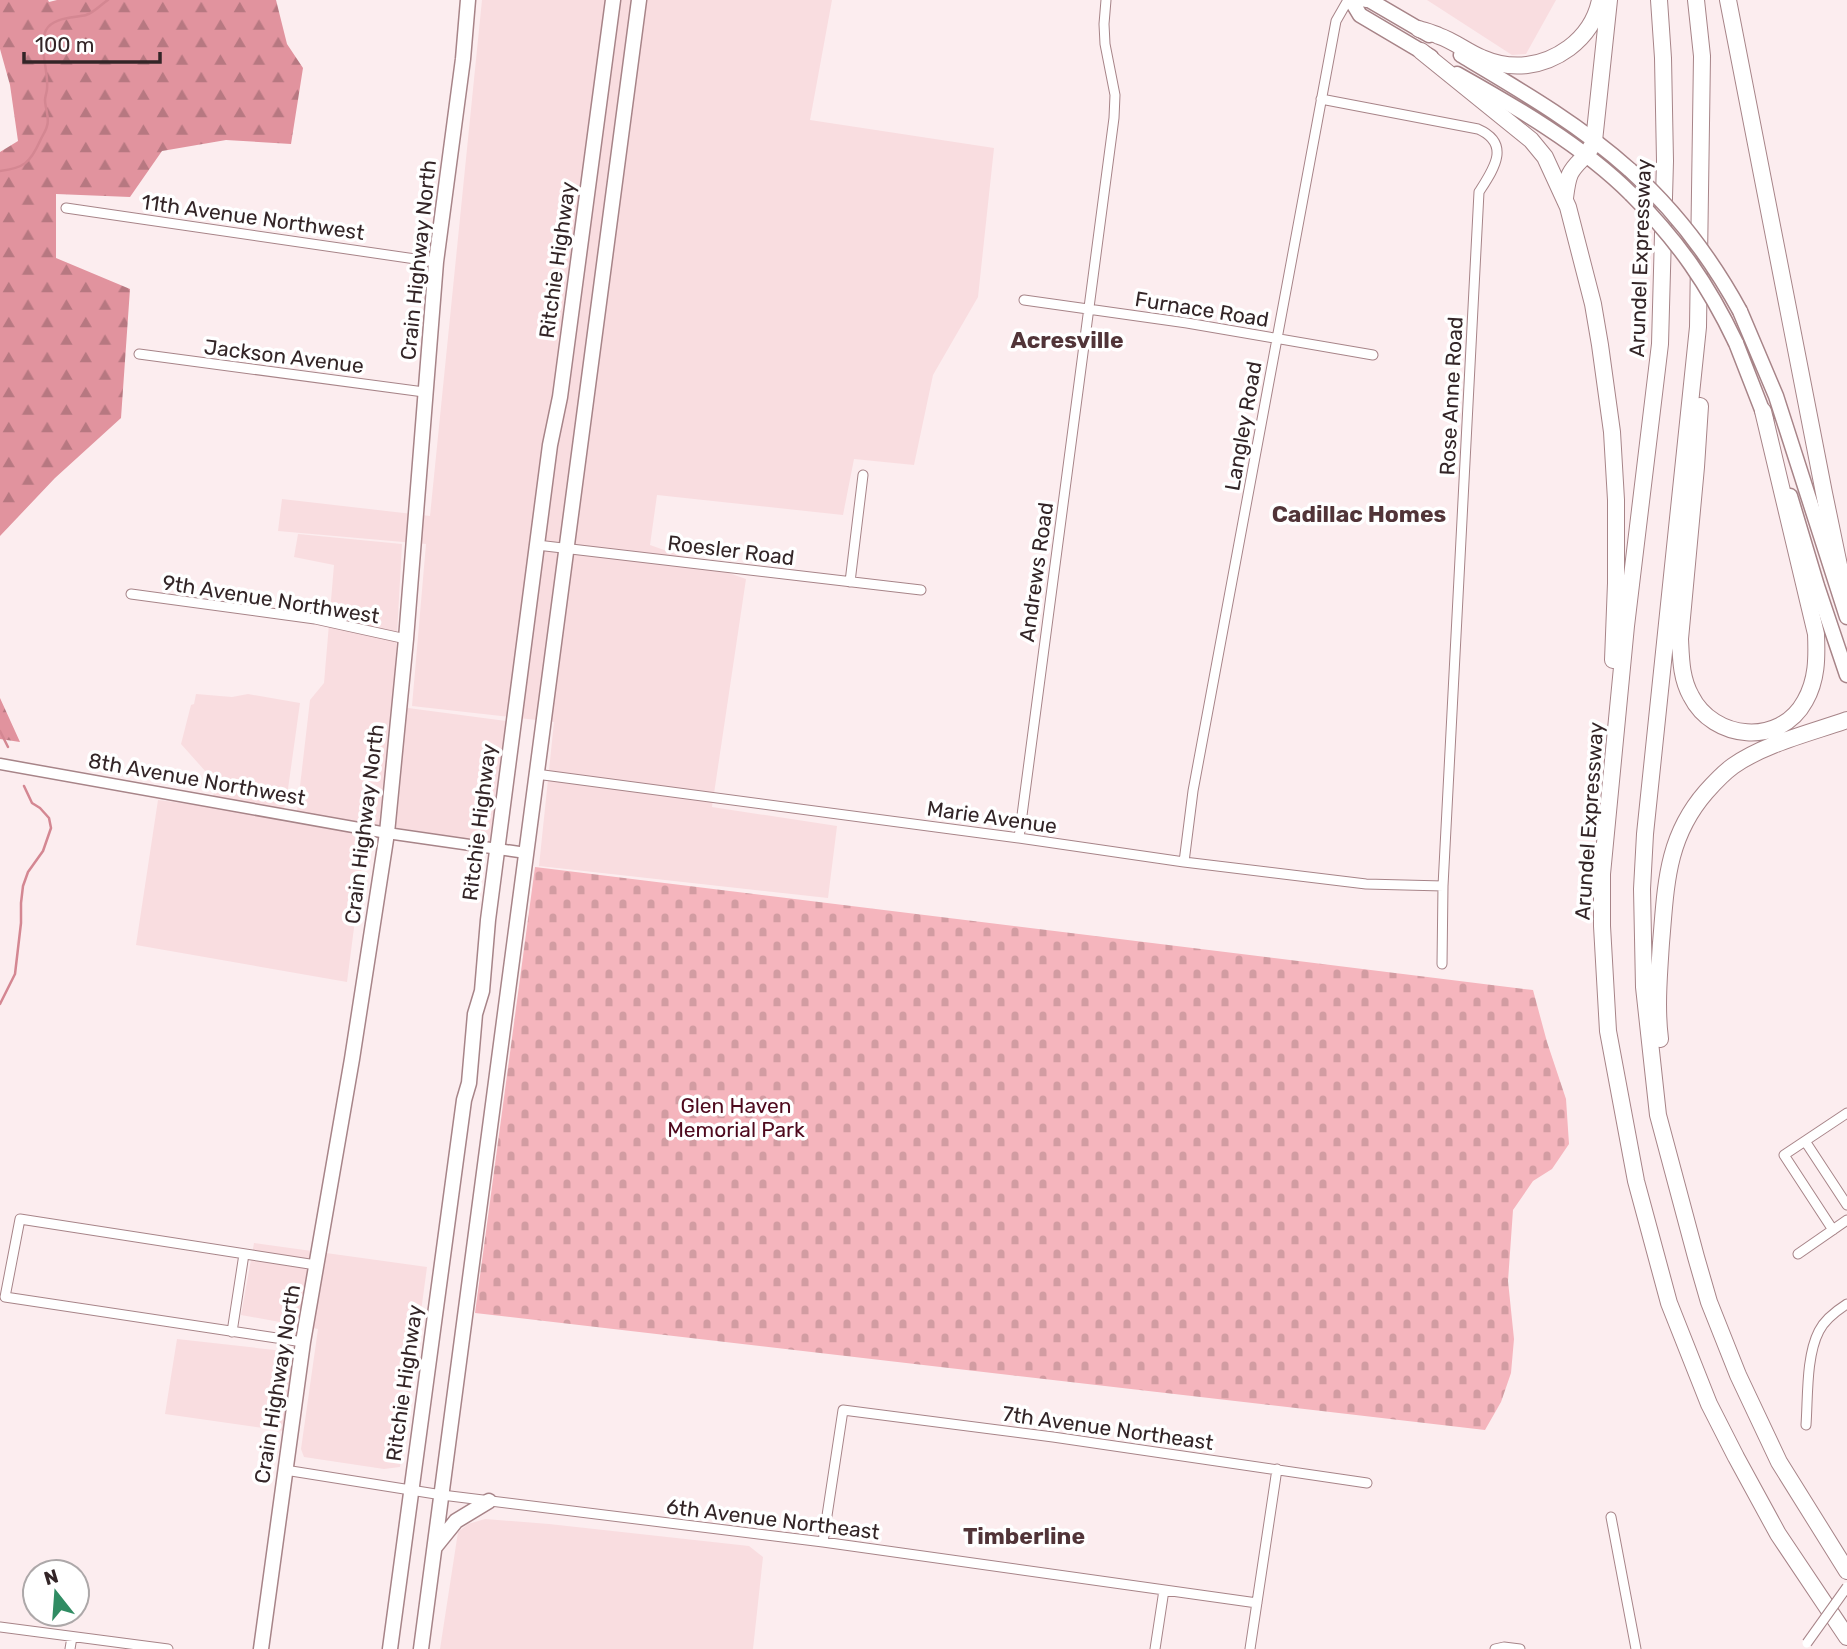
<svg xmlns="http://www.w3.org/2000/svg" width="1847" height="1649" viewBox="0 0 1847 1649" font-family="Rubik,sans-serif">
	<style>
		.built { fill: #f9dde0 }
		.forest { fill: url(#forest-firs) }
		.cemetery { fill: url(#cemetery-stones) }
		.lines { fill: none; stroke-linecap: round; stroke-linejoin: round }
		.stream { stroke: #d48792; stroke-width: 2.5 }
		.minor-casing { stroke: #a78488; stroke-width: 11 }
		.tertiary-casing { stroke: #a78488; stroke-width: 13 }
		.primary-casing { stroke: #a78488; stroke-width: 17 }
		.motorway-casing { stroke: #a78488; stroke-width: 18 }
		.minor { stroke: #fff; stroke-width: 9 }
		.tertiary { stroke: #fff; stroke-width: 10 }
		.primary { stroke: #fff; stroke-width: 14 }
		.motorway { stroke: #fff; stroke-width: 16 }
		.minor-bridge-casing { stroke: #a78488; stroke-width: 11; stroke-linecap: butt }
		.primary-bridge-casing { stroke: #a78488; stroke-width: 17; stroke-linecap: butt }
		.minor-bridge { stroke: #fff; stroke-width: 9 }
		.primary-bridge { stroke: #fff; stroke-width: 14 }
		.labels { text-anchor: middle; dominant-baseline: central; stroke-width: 7; stroke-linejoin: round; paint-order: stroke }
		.street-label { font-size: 21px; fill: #332527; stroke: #fff }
		.park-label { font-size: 21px; fill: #4e091d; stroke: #fff }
		.neighbourhood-label { font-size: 23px; font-weight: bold; fill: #513438; stroke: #fff }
	</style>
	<defs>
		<pattern id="forest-firs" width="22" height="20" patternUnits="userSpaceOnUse" patternTransform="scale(1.75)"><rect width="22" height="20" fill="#e1939e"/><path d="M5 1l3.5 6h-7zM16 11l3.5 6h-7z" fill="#b77881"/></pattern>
		<pattern id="cemetery-stones" width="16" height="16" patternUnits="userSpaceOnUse" patternTransform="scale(1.75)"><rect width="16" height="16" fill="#f5b5bd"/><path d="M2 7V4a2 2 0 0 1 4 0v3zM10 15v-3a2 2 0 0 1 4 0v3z" fill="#d29ca2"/></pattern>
	</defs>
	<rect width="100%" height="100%" fill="#fcedef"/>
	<path class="built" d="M482 0H832L810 120 994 148 978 297 933 375 914 465 854 459 843 515 657 495 650 545 746 579 712 807 837 826 828 898 539 866 554 722 412 706 426 544 278 531 282 499 430 516Z
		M1427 0H1556L1526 54 1512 55Z
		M298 534 402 544 393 706 506 721 494 843 297 812 310 700 324 683 334 565 294 557Z
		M196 694 232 697 248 694 300 703 287 796 281 821 366 835 347 982 136 945 158 800 212 807 215 782 181 744 191 705 194 704Z
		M254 1243 427 1267 400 1467 384 1469 304 1457 301 1449 318 1329 241 1315Z
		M177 1339 293 1352 284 1431 165 1414Z
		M485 1519 549 1524 749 1546 763 1557 753 1649H440L458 1532 468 1524Z"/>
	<path class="forest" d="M0 0H48L49 2 57 0H276L287 44 303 68 291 144 226 140 162 151 130 197 56 194V258L130 289 121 418 55 478 0 536V152L18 141 10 85 0 49Z
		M0 698 20 742 0 739Z"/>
	<path class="cemetery" d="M535 867 1533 990 1547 1042 1566 1099 1569 1144 1552 1169 1533 1181 1513 1210 1508 1281 1514 1339 1511 1373 1501 1402 1485 1430 475 1313Z"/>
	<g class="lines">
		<path class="stream" d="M0 171C24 168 30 163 40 141 42 136 46 131 47 126 50 118 45 108 45 100 45 96 47 92 47 89 49 71 38 47 46 30 53 17 74 18 86 15 95 12 100 5 108 0
			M0 731 8 747
			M0 1004 15 974 21 923V903L23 886 28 872 43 851 51 828 49 818 40 808 32 803 24 786"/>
		<g class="minor-casing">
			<path id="minor" d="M1321 99 1478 129C1512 144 1493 170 1479 192L1443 886 1442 964
				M66 208 436 262
				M1024 300 1187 323 1373 355
				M139 354 424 392
				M537 545 921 590
				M850 582 863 475
				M131 594 315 619 406 639
				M536 774 1019 838 1184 862 1366 884 1443 886
				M1019 838 1114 118 1115 95 1105 44 1104 24 1106 0
				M1184 862 1193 791 1336 21 1348 0
				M1805 1141 1847 1205
				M1833 1230 1784 1155 1847 1113
				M1798 1254 1847 1220
				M232 1332 244 1254
				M303 1342 5 1297 20 1219 316 1265
				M1806 1425C1808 1397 1806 1356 1819 1331 1825 1319 1836 1311 1847 1304
				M285 1470 442 1495 823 1542 1257 1603
				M1611 1517 1636 1649
				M823 1542 843 1410 1053 1437 1367 1483
				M0 1627 168 1649
				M70 1649 72 1637
				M1155 1649 1164 1590
				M1250 1649 1277 1469
				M1495 1649 1504 1647 1520 1649"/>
		</g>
		<g class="tertiary-casing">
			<path id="tertiary" d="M0 764 387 833 526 853"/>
		</g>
		<g class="primary-casing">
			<path id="primary" d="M1351 0 1360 15 1431 57
				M1366 0H1369L1429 35
				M1461 55C1520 90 1579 124 1630 170
				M1457 74C1516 107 1583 146 1631 194
				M1740 311 1776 396 1847 617
				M1736 343 1766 420
				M1790 496 1817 586 1847 675
				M435 1547 456 1521 489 1501
				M261 1649 303 1342 352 1059 387 833 406 639 436 262 463 59 468 0
				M390 1649 464 1100 469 1083 475 1014 482 991 488 920 550 445 560 397 613 0
				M421 1649 639 0"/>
		</g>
		<g class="motorway-casing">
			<path id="motorway" d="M1659 0 1663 58 1665 161 1660 344 1626 626 1602 874V926L1608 1031 1636 1181 1669 1303 1709 1404 1736 1457 1778 1534 1847 1637
				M1696 0 1702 56 1698 327 1645 834 1642 889 1644 987 1658 1115 1696 1257 1709 1302 1738 1375 1779 1462 1847 1571
				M1728 0 1824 493 1847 604
				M1419 29C1425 31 1433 33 1439 36 1454 41 1467 52 1482 58 1512 71 1543 67 1569 48 1585 36 1596 20 1600 0
				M1421 51 1531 140 1545 157 1568 207 1593 304 1600 345 1612 432 1616 500V583L1613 660
				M1565 198C1566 190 1567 181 1570 174 1577 160 1588 158 1594 141L1609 0
				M1700 406 1696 467 1680 639C1681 659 1681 678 1691 696 1713 740 1780 747 1805 701 1817 680 1817 658 1816 634L1763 411
				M1660 1039C1656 1008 1659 974 1661 943 1666 886 1666 838 1706 792 1714 783 1722 774 1733 766 1764 744 1810 733 1847 720"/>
		</g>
		<use href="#minor" class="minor"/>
		<use href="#tertiary" class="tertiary"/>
		<use href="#primary" class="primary"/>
		<use href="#motorway" class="motorway"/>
		<g class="minor-bridge-casing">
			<path id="minor-bridge" d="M1807 1643 1847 1587"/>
		</g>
		<g class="primary-bridge-casing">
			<path id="primary-bridge" d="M1630 170C1676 211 1711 258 1740 311
				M1631 194C1678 241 1708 284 1736 343"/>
		</g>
		<use href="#minor-bridge" class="minor-bridge"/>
		<use href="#primary-bridge" class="primary-bridge"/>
	</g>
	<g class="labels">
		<g class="street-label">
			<text transform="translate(253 217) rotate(8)">11th Avenue Northwest</text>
			<text transform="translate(1640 258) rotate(-88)">Arundel Expressway</text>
			<text transform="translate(418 260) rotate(-84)">Crain Highway North</text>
			<text transform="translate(557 260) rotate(-82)">Ritchie Highway</text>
			<text transform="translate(1202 309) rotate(9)">Furnace Road</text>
			<text transform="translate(284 356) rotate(7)">Jackson Avenue</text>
			<text transform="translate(1451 396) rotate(-87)">Rose Anne Road</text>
			<text transform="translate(1243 426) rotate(-80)">Langley Road</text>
			<text transform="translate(731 550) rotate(7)">Roesler Road</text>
			<text transform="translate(1036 572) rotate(-82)">Andrews Road</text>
			<text transform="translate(271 599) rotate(9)">9th Avenue Northwest</text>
			<text transform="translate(197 779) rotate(10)">8th Avenue Northwest</text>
			<text transform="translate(992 817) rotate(8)">Marie Avenue</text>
			<text transform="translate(1589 821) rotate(-86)">Arundel Expressway</text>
			<text transform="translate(479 822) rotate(-83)">Ritchie Highway</text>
			<text transform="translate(364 824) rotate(-83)">Crain Highway North</text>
			<text transform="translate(404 1383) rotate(-82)">Ritchie Highway</text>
			<text transform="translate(277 1384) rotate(-81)">Crain Highway North</text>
			<text transform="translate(1108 1428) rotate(8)">7th Avenue Northeast</text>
			<text transform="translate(773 1519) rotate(7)">6th Avenue Northeast</text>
		</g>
		<g class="park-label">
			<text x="736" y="1105">Glen Haven<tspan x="736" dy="24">Memorial Park</tspan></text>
		</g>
		<g class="neighbourhood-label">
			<text x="1067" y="340">Acresville</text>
			<text x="1359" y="514">Cadillac Homes</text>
			<text x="1024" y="1536">Timberline</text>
		</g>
	</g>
	<g transform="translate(56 1593) rotate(343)"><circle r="33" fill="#ffffff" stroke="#ada8a9" stroke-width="2"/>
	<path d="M0-5L12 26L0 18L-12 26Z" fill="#308c63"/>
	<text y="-10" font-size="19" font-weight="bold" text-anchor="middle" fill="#332527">N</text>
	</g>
	<path d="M24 52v10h136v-10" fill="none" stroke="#332527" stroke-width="3.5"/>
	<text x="35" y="52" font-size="21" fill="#332527" stroke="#ffffff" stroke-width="5" paint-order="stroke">100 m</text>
</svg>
